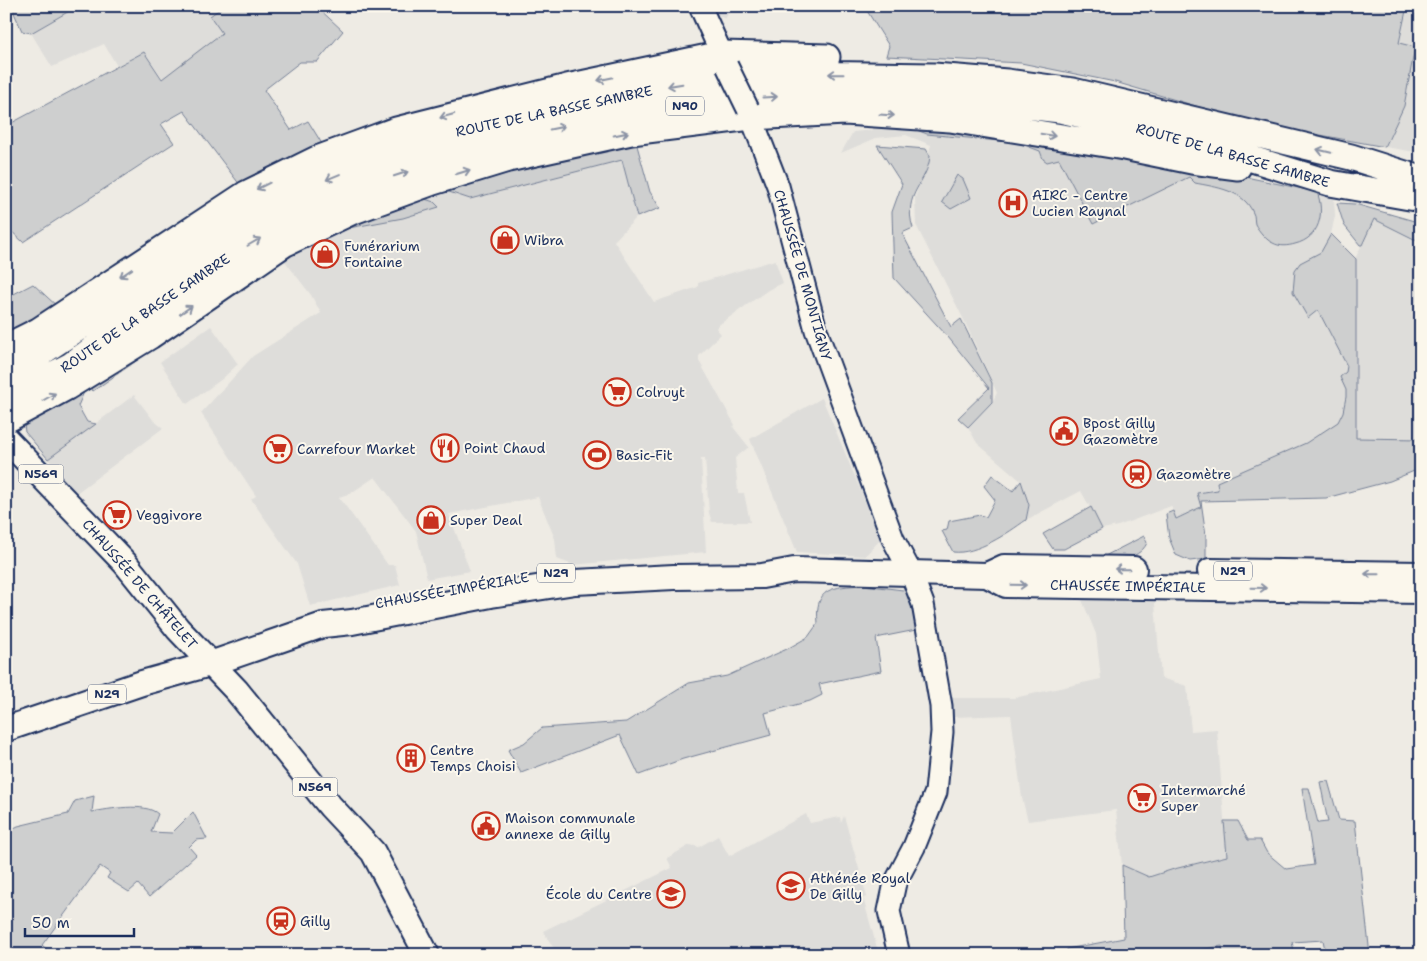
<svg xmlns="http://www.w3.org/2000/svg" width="1427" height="961" viewBox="0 0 1427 961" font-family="'Shantell Sans',sans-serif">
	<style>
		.built { fill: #deddda }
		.green { fill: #cecfcf; stroke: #747f96 }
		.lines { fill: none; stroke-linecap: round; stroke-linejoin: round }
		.secondary-casing { stroke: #1b2f5e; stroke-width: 25 }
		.primary-casing { stroke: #1b2f5e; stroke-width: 28 }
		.trunk-casing { stroke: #1b2f5e; stroke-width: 29 }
		.secondary { stroke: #fbf7ec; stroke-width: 21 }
		.primary { stroke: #fbf7ec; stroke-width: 24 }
		.trunk { stroke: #fbf7ec; stroke-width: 25 }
		.secondary-bridge-casing { stroke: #1b2f5e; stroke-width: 25; stroke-linecap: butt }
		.secondary-bridge { stroke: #fbf7ec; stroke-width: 21 }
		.oneway { stroke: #8b93a5 }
		.labels { text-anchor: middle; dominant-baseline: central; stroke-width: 4; stroke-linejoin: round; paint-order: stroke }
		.shield { fill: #fbf7ec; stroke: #5e6b89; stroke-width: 1 }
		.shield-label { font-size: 12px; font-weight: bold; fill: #1b2f5e }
		.street-label { font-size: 14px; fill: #1b2f5e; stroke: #fbf7ec }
		.poi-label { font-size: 14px; fill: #1b2f5e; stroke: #fbf7ec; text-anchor: start }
	</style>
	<rect width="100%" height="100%" fill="#eeebe4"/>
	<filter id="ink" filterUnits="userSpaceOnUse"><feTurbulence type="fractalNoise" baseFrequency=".02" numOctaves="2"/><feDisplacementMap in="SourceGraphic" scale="10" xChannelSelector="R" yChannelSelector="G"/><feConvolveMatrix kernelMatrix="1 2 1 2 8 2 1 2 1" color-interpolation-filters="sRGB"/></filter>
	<g filter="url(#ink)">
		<path class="built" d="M78 6H316L343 31 317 62H300L204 135 144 52 117 66 104 44 52 67 31 33Z
			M711 6H733L725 19 715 13Z
			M1407 6H1421V153L1385 147 1390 137 1414 47 1399 43Z
			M874 122 922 124 1317 192 1334 199 1335 216 1331 234 1355 259 1374 219 1413 239 1421 240V439L1356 438 1219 490 1197 493 1202 507 1176 519 1171 506 1118 526 1102 529 1081 491 1026 520 1029 505 1021 481 977 443 968 427 992 402 997 393 964 320 916 225 915 198 931 145 906 135 876 138 841 153 853 132 873 130Z
			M622 160 637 217 614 241 654 302 698 287V283L775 260 783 283 768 290 720 324 716 328 721 334 699 356V361L735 425 733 427 749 447 735 458 738 493H744L750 522H712L709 513 705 458H701L706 552 573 565 557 559 555 539 538 497 449 514 470 571 427 579 416 531 375 477 351 493 339 497 388 565H395L400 585 310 606 297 564 251 499 256 496 201 413 253 356 321 313 311 295 284 260 324 234 341 219 446 191 470 199Z
			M211 326 238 364 222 379 187 404 160 362Z
			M134 395 154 421 163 428 75 494 48 459Z
			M822 398 881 539 865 556 797 552 750 439Z
			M1088 589 1154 591 1161 678 1187 686 1191 731 1217 729 1227 856 1174 869 1149 877 1122 865 1116 810 1028 821 1022 798 1011 715 952 717V698H1014L1101 679 1096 634 1082 600Z
			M806 814 810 823 840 817 841 823 844 816 867 897 863 898 879 955H558L543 931 672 868 667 858 690 845 699 847 718 836 729 856Z"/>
		<path class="green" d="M11 6H78L31 33 22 31Z
			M224 6H316L343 31 317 62H300L264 90 291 130 308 121 324 147 240 185 184 111 161 124 174 143 23 242 8 228 6 229V126L144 52 162 79 222 33 210 16Z
			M864 6H1407L1399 43 1415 47 1404 106 1385 147 1250 122 1115 82 1021 63 886 56 889 46Z
			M910 123 1227 173 1317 192C1325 213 1320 238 1295 244 1288 246 1280 247 1273 243 1267 241 1258 230 1255 224 1254 220 1255 216 1253 213 1244 190 1215 187 1195 183L1189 177 1093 224 1059 159 1047 162 1043 159 1040 151 1019 143 927 134 914 129Z
			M636 142 650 192 660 208 637 217 622 160 470 199 446 191 448 183Z
			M877 145 926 149 930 156C928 183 902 193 913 228L902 233 951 327 961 319 992 383V402L968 427 958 418 989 388 948 337 894 278 892 212 902 184Z
			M957 175 963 179 971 198 951 209 942 202Z
			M422 198 434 202 439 207 403 218 343 229 357 213Z
			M1337 203 1355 204 1421 223V240L1414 239 1374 219 1362 245H1360L1344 225Z
			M1331 234 1356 259V438L1421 439 1419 469 1390 481 1326 498 1201 501 1206 536V559L1190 561 1176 555 1169 538 1166 514 1173 511 1176 519 1201 507 1197 493 1218 490 1217 482 1306 443 1338 422 1343 412 1346 397V390L1340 377 1346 372 1347 366 1318 310 1308 318 1293 292 1295 270 1300 263 1321 252Z
			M281 258 284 260 244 288V290L224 300 93 391 89 386Z
			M33 284 59 308 6 337V298Z
			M84 392 78 406 87 422 96 424 48 459 25 432 24 425Z
			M992 475 1013 491 1021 481 1029 505 1026 520C1008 533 976 555 953 552L942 531 947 530 949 521 980 515 986 517 995 500 984 486Z
			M1091 507 1102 529 1064 549H1053L1043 534Z
			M1144 536 1147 543C1138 562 1111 560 1093 562Z
			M863 585 911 591 921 629 876 638 881 671 819 684 822 695 810 701 765 713 771 735 683 759 639 775 620 735 521 773 508 750 524 743 542 728 626 722 689 683 727 676 787 649 808 637 818 623C814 587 833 587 863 585Z
			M1328 781 1339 820 1355 821 1370 955H1326L1323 940 1292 942 1295 955H1223L1222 946 1171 955H1068L1067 949 1124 938 1122 865 1149 877 1174 869 1227 856 1224 821H1238L1248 840H1260L1267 853 1286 869 1314 865 1302 788H1309L1318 823 1328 822 1320 782Z
			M94 796 92 812C109 809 145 802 158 814L151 832 172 833 193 812 207 839 196 840 189 847 196 855 149 897 138 884 129 892 107 878 110 873 100 866 42 945 53 955H6V832L18 826 68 814 75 801Z"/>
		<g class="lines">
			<g class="secondary-casing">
				<path id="secondary" d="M700 6 727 66
					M748 109 778 186 816 330 893 539 911 573 923 604 941 706 942 732 936 792 914 847 895 883 889 911 899 955"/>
			</g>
			<g class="primary-casing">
				<path id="primary" d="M6 439 125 563 178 629 237 691 330 806 373 852 427 955
					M1210 571 1421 574
					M987 575 1004 567 1134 569
					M6 729 142 683 210 664 323 625 352 622 491 595 575 582 674 577 762 576 794 570 987 575 1006 585 1421 591"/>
			</g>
			<g class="trunk-casing">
				<path id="trunk" d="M6 347 38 331 246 194 317 159 396 130 567 87 722 54 827 57
					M6 372 33 358 229 229 293 194 385 155 458 132 589 101 703 80 799 74 934 76 1007 82 1073 91 1351 157 1421 179
					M6 399 71 365 133 319 205 270 284 224 383 180 466 152 552 129 632 114 719 101 766 97 860 93 949 97 1060 110 1174 135 1330 183 1421 199
					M6 420 67 387 150 336 284 244 351 212 433 182 508 159 631 132 751 117 845 112 950 119 1124 147 1192 161 1238 167"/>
			</g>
			<use href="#secondary" class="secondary"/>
			<use href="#primary" class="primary"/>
			<use href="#trunk" class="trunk"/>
			<g class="secondary-bridge-casing">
				<path id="secondary-bridge" d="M727 66 748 109"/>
			</g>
			<use href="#secondary-bridge" class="secondary-bridge"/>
		</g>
		<defs><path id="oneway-shaft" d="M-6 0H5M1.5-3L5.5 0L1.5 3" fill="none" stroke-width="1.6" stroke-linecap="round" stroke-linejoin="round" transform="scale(1.25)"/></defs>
		<g class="oneway">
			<use href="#oneway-shaft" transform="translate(836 74) rotate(-179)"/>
			<use href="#oneway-shaft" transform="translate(605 79) rotate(168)"/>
			<use href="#oneway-shaft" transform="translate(675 85) rotate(170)"/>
			<use href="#oneway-shaft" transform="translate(770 97) rotate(-3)"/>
			<use href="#oneway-shaft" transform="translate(887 115) rotate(4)"/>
			<use href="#oneway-shaft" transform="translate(447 116) rotate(165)"/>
			<use href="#oneway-shaft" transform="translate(557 128) rotate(-12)"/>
			<use href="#oneway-shaft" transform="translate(621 134) rotate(-12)"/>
			<use href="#oneway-shaft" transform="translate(1048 135) rotate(9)"/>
			<use href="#oneway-shaft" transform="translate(1324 151) rotate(-167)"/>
			<use href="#oneway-shaft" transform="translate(463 172) rotate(-17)"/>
			<use href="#oneway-shaft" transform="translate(401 174) rotate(-18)"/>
			<use href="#oneway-shaft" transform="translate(333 177) rotate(157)"/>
			<use href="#oneway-shaft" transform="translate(263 186) rotate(154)"/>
			<use href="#oneway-shaft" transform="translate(254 242) rotate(-30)"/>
			<use href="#oneway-shaft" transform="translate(126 273) rotate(146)"/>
			<use href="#oneway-shaft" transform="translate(186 310) rotate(-35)"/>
			<use href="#oneway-shaft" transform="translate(49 397) rotate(-30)"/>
			<use href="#oneway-shaft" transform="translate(1122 569) rotate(-179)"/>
			<use href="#oneway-shaft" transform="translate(1372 574) rotate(-179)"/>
			<use href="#oneway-shaft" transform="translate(1019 585) rotate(1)"/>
			<use href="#oneway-shaft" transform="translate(1259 588) rotate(1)"/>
		</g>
	</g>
	<defs>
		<g id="hospital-ring" transform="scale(1.4375)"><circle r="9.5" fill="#fbf7ec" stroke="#c8321e" stroke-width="1.5"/><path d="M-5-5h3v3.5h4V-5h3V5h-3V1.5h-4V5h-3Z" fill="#c8321e"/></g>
		<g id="shop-ring" transform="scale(1.4375)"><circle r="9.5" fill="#fbf7ec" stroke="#c8321e" stroke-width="1.5"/><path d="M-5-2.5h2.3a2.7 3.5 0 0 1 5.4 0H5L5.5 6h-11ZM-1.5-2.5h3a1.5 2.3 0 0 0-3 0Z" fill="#c8321e"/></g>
		<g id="supermarket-ring" transform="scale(1.4375)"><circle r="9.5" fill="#fbf7ec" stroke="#c8321e" stroke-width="1.5"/><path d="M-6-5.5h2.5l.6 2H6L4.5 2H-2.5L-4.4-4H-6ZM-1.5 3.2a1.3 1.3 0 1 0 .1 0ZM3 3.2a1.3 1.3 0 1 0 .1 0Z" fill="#c8321e"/></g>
		<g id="civic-ring" transform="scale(1.4375)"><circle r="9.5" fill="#fbf7ec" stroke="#c8321e" stroke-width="1.5"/><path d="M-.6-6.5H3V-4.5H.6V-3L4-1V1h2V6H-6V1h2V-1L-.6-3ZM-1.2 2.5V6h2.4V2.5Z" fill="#c8321e"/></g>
		<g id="restaurant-ring" transform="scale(1.4375)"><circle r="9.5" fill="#fbf7ec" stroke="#c8321e" stroke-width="1.5"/><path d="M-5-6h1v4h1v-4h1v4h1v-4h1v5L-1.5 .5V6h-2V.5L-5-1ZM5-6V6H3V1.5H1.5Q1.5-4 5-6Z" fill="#c8321e"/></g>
		<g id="stadium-ring" transform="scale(1.4375)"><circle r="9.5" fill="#fbf7ec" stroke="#c8321e" stroke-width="1.5"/><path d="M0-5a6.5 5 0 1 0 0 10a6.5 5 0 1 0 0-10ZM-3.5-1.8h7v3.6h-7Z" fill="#c8321e"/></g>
		<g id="station-ring" transform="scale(1.4375)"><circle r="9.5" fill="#fbf7ec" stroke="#c8321e" stroke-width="1.5"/><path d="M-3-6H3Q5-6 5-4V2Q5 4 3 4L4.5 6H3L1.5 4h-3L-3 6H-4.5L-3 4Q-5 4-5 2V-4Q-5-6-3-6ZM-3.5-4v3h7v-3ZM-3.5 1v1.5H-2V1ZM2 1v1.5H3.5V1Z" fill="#c8321e"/></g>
		<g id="building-ring" transform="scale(1.4375)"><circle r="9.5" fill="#fbf7ec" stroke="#c8321e" stroke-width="1.5"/><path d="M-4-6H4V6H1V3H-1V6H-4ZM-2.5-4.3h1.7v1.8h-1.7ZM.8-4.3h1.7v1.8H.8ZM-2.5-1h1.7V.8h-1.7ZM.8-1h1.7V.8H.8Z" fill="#c8321e"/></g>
		<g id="school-ring" transform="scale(1.4375)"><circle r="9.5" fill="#fbf7ec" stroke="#c8321e" stroke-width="1.5"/><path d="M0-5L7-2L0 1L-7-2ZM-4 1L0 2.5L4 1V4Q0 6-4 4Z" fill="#c8321e"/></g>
	</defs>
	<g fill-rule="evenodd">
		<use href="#hospital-ring" x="1013" y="203"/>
		<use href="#shop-ring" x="505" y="240"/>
		<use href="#shop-ring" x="325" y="254"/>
		<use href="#supermarket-ring" x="617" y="392"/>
		<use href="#civic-ring" x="1064" y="431"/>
		<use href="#restaurant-ring" x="445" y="448"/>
		<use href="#supermarket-ring" x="278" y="449"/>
		<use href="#stadium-ring" x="597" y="455"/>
		<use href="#station-ring" x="1137" y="474"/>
		<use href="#supermarket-ring" x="117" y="515"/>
		<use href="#shop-ring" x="431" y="520"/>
		<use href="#building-ring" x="411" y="758"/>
		<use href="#supermarket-ring" x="1142" y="798"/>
		<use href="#civic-ring" x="486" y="826"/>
		<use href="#school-ring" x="791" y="886"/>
		<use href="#school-ring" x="671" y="894"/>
		<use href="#station-ring" x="281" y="921"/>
	</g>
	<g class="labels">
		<g class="shield">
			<rect x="666" y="96.5" width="38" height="19" rx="4"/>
			<rect x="18.5" y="464.5" width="45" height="19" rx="4"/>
			<rect x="1214" y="561.5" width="38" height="19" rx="4"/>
			<rect x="537" y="563.5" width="38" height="19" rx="4"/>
			<rect x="88" y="684.5" width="38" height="19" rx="4"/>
			<rect x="292.5" y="777.5" width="45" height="19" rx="4"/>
		</g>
		<g class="shield-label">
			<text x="685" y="106">N90</text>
			<text x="41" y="474">N569</text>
			<text x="1233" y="571">N29</text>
			<text x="556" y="573">N29</text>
			<text x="107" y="694">N29</text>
			<text x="315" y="787">N569</text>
		</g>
		<g class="street-label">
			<text transform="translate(554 111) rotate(-12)">ROUTE DE LA BASSE SAMBRE</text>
			<text transform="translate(1233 155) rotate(16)">ROUTE DE LA BASSE SAMBRE</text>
			<text transform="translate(803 275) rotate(74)">CHAUSSÉE DE MONTIGNY</text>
			<text transform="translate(145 313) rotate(-34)">ROUTE DE LA BASSE SAMBRE</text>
			<text transform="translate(140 584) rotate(49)">CHAUSSÉE DE CHÂTELET</text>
			<text transform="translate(1128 586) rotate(1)">CHAUSSÉE IMPÉRIALE</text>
			<text transform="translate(452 590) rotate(-10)">CHAUSSÉE IMPÉRIALE</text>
		</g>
		<g class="poi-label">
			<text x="1032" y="195">AIRC - Centre<tspan x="1032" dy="16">Lucien Raynal</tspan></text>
			<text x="524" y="240">Wibra</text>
			<text x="344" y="246">Funérarium<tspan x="344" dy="16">Fontaine</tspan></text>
			<text x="636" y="392">Colruyt</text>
			<text x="1083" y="423">Bpost Gilly<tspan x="1083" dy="16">Gazomètre</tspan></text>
			<text x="464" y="448">Point Chaud</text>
			<text x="297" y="449">Carrefour Market</text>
			<text x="616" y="455">Basic-Fit</text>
			<text x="1156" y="474">Gazomètre</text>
			<text x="136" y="515">Veggivore</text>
			<text x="450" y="520">Super Deal</text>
			<text x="430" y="750">Centre<tspan x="430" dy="16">Temps Choisi</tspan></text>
			<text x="1161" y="790">Intermarché<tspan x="1161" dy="16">Super</tspan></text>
			<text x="505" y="818">Maison communale<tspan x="505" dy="16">annexe de Gilly</tspan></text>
			<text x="810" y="878">Athénée Royal<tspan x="810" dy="16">De Gilly</tspan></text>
			<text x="652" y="894" text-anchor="end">École du Centre</text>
			<text x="300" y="921">Gilly</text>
		</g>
	</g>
	<rect width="1427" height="961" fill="none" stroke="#fbf7ec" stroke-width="25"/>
	<rect x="12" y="12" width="1402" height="936" fill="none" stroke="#1b2f5e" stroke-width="2" filter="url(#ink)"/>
	<path d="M25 928v8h109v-8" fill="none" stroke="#1b2f5e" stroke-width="2.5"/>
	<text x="32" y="928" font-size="15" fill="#1b2f5e" stroke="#fbf7ec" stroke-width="4" paint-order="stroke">50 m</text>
</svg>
